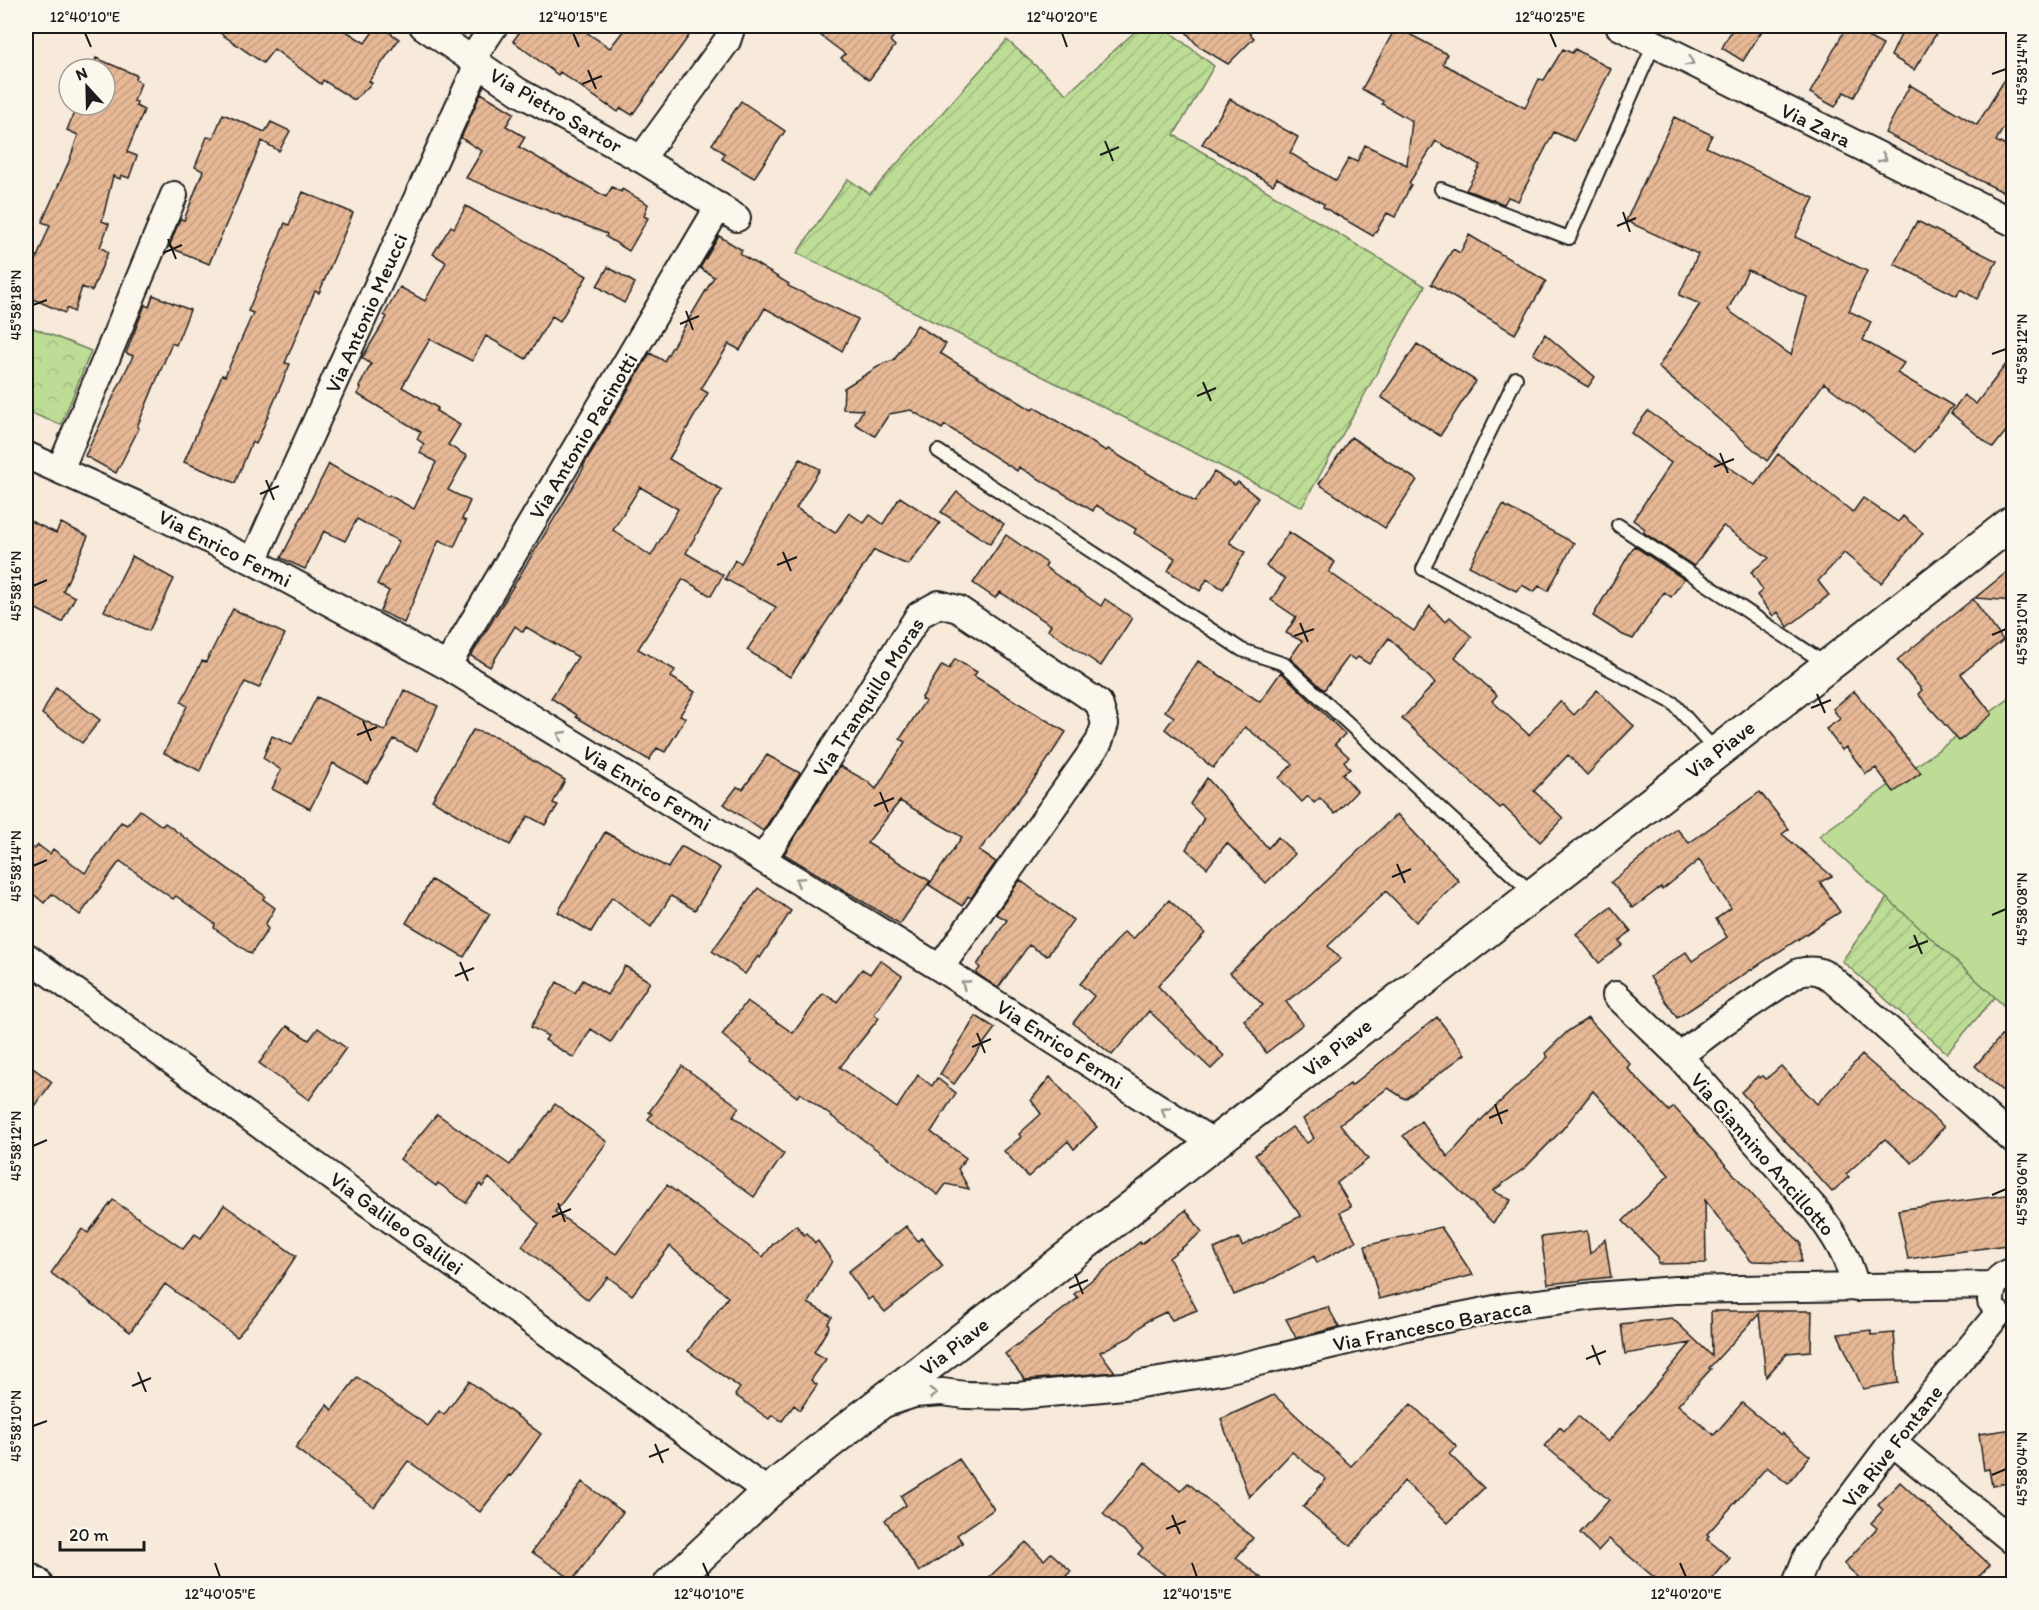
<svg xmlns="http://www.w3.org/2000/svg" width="2039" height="1610" viewBox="0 0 2039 1610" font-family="Itim,sans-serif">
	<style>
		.grass { fill: #bddd96; stroke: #6c7c59; stroke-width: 1.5 }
		.park { fill: url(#park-crowns); stroke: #6c7c59; stroke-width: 1.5 }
		.garden { fill: url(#garden-furrows); stroke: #6c7c59; stroke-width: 1.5 }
		.building { fill: url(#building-hatch); stroke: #1c1c1c; stroke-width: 1.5; fill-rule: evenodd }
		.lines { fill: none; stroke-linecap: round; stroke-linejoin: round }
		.service-casing { stroke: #1c1c1c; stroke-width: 16 }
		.minor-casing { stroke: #1c1c1c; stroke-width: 30 }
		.tertiary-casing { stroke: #1c1c1c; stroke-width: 36 }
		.primary-casing { stroke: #1c1c1c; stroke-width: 38 }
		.service { stroke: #fbf7ec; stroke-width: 12 }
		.minor { stroke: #fbf7ec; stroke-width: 26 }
		.tertiary { stroke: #fbf7ec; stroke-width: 32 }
		.primary { stroke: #fbf7ec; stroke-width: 33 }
		.oneway { stroke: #97948e }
		.ticks { fill: none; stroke: #1c1c1c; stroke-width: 2 }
		.labels { text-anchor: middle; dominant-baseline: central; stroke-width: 5; stroke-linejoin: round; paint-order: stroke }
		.street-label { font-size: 21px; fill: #1c1c1c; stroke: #fbf7ec }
		.neatline { fill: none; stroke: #1c1c1c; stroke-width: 2 }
		.ticks-label { font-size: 15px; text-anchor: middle; fill: #1c1c1c }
	</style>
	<defs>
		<pattern id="park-crowns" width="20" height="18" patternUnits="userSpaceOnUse" patternTransform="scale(1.5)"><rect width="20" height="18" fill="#bddd96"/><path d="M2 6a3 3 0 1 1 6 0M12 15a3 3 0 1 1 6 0" fill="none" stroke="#a2bd81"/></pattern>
		<pattern id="garden-furrows" width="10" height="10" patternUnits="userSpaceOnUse" patternTransform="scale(1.5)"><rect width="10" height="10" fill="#bddd96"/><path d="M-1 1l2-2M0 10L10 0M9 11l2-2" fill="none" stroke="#a2bd81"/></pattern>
		<pattern id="building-hatch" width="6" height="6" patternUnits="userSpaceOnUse" patternTransform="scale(1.5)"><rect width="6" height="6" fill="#e6b896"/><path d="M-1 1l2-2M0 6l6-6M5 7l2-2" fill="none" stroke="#c59e81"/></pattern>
	</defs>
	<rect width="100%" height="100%" fill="#f7eadb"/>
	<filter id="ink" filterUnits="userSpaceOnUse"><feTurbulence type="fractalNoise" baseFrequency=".0167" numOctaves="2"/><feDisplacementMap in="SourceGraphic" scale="12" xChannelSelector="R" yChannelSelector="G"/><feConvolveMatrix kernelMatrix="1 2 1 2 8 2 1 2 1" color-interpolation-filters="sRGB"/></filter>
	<g filter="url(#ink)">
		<path class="grass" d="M2013 696V1014L1819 836Z"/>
		<path class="park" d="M31 327 91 351 61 425 26 411V340Z"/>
		<path class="garden" d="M1141 26H1162L1214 66 1174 135 1425 286 1302 507 797 253 848 179 870 194 1007 40 1067 94Z
			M1887 898 1995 997 1947 1053 1842 961Z"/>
		<path class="building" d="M210 26H338L365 43 377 26H380L399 39 369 81 372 83 354 100 323 80 321 84 274 49 263 63Z
			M524 26H577L610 48 627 26H696L632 115 621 108 618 112 608 105V106L560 72 558 75 513 41Z
			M808 26H902L890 41 895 46 869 80 841 58 845 54Z
			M1181 26H1243L1254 38 1228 64 1198 46Z
			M1734 26H1765L1743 61 1722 48Z
			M1847 26 1883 45 1854 97 1844 92 1835 107 1810 93Z
			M1905 26H1941L1914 70 1891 56Z
			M1396 27 1447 54 1443 64 1525 108 1539 79 1544 80 1563 49 1572 53 1575 49 1611 69 1574 141 1554 132 1518 201 1508 197 1504 204 1466 190 1480 165 1436 141 1409 183 1411 185 1395 217 1387 213 1373 236 1323 207 1324 204 1277 178 1273 185 1202 144 1230 99 1298 137 1290 153 1336 181 1349 158 1357 162 1365 145 1407 165 1412 121 1382 104 1383 101 1362 89Z
			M96 58 136 75 135 79 141 83 134 101 137 102 136 106 144 110 127 152 137 156 129 178 121 175 120 179 113 176 102 221 109 224 100 247 108 252 92 291 82 287 74 312 67 308 65 313 26 296V267L32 270 50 225 42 222 70 159 78 135 67 130 77 105H105V69H92Z
			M2013 66V111L1996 141 2013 150V197L1885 133 1910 85 1977 125Z
			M481 93 514 113 506 126 525 137 519 147 606 197 612 187 621 192 622 189 648 204 644 216 648 218 629 251 606 237 607 234 466 178 482 151 461 138Z
			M741 101 785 131 754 178 722 159 725 154 712 144Z
			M223 114 265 132 271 122 290 131 279 151 262 141 209 264 169 247 180 219 184 220 203 171 195 167 207 137 213 138Z
			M1674 117 1712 135 1706 147 1814 198 1795 237 1867 271 1849 311 1871 322 1863 340 1904 363 1897 373 1953 406 1915 452 1824 383 1767 461 1658 367 1700 304 1679 295 1698 254 1626 221ZM1748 270 1807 297 1791 355 1728 310Z
			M303 192 353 213 319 293 315 291 285 363 290 364 256 444 252 442 235 483 184 462 222 375 225 376 253 313 248 311 285 223 289 225Z
			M466 206 587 276 560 321 552 316 526 359 486 336 472 361 430 339 402 387 438 408 436 411 460 425 448 445 467 456 448 490 470 501 462 519 466 521 454 547 439 540 404 623 380 611 389 591 377 584 399 541 357 519 345 541 324 531 305 569 281 558 329 464 388 497 389 495 414 509 436 462 420 453 424 444 417 439 421 432 357 394 361 388 359 387 371 364 362 358 387 317 384 315 400 287 425 301 446 262 433 254 451 226 454 228Z
			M1917 221 1997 261 1977 299 1960 289 1957 296 1894 264Z
			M1469 235 1546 281 1515 334 1431 284 1453 249 1460 253Z
			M719 236 742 250 740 254 789 284 788 286 858 319 842 351 765 308 740 350 729 344 701 389 708 393 669 459 722 490 686 553 723 575 711 596 683 579 638 649 675 670 671 677 695 692 680 715 686 718 665 752 657 748 649 760 576 717 577 715 551 698 578 657 526 627 523 632 515 626 490 667 471 656 569 494 584 467 583 466 650 353 664 361 714 277 700 268ZM640 487 678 509 651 556 613 530Z
			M608 267 635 283 624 303 597 286Z
			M153 295 190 310 176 345 172 343 137 427 139 428 116 473 85 456 133 356 126 353 145 305 149 307Z
			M917 325 946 344 940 353 1032 410 1034 407 1106 451 1108 449 1195 502 1214 472 1235 485 1238 482 1258 498 1230 541V543L1245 552 1223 589 1207 579 1200 591 1168 571 1175 558 1134 533 1136 529 1096 505 1093 511 1019 467 1017 471 945 425 942 429 911 410 889 414 875 436 855 424 863 410 843 409 844 388 884 363 894 360Z
			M1545 334 1595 377 1588 387 1533 354Z
			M1417 344 1476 381 1440 436 1381 397Z
			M2013 355V422L1993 448 1951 413 1964 395 1976 404Z
			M1648 411 1755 485 1778 454 1853 512 1863 498 1898 522 1903 516 1923 533 1881 583 1844 553 1818 581 1829 595 1788 627 1778 612 1773 616 1757 595 1763 590 1751 572 1769 558 1723 526 1694 566 1643 532 1645 529 1633 520 1671 463 1631 433Z
			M1351 437 1417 480 1385 528 1319 484Z
			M800 459 820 469 796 508 835 533 849 513 864 523 870 515 883 524 900 497 940 523 908 565 874 550 790 677 747 650 776 607 725 579 735 560 741 563Z
			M957 492 1004 524 990 544 941 512Z
			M1503 505 1574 543 1548 591 1539 586 1534 592 1522 585 1516 591 1469 566Z
			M26 519 56 533 61 523 88 536 63 591 75 597 62 622 26 604Z
			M1289 532 1335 562 1329 572 1414 631 1430 606 1445 622 1450 617 1472 637 1455 657 1497 695 1492 701 1529 735 1560 701 1574 715 1597 690 1634 726 1587 775 1568 755 1534 791 1563 818 1540 842 1503 806 1500 808 1402 719 1435 683 1389 638 1369 664 1358 657 1355 660 1349 656 1324 690 1290 658 1302 641 1286 633 1296 617 1271 600 1285 579 1266 566Z
			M1006 535 1047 563 1045 567 1101 606 1105 599 1132 618 1101 666 1048 630 1051 625 1000 592 995 598 973 583Z
			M1634 546 1684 579 1671 597 1664 592 1633 639 1623 635 1593 616Z
			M132 556 174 579 149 631 104 611Z
			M2013 567V601L1975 598Z
			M1973 599 2003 640 1961 674 1992 714 1959 741 1918 694 1922 690 1897 660Z
			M233 609 285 634 259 688 245 682 214 739 200 771 164 753 187 706 181 702 202 661 206 662Z
			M955 659 977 672 974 676 1066 732 1038 774 979 851 996 862 971 898 968 896 962 906 929 885 962 837 900 801 867 843 930 881 900 924 784 854 840 766 867 781 876 789 905 742 900 739 925 701 921 699 942 665 949 669Z
			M1198 661 1260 702 1281 672 1345 734 1335 744 1349 757 1344 761 1350 769 1342 774 1357 791 1335 814 1320 798 1314 803 1308 796 1302 802 1279 778 1293 764 1245 727 1213 768 1165 729 1174 717 1165 711Z
			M56 687 100 720 82 743 42 714Z
			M404 690 438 706 417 751 394 739 367 783 333 763 310 809 272 789 281 770 263 758 272 736 292 745 317 697 385 731Z
			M1854 691 1921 773 1894 792 1876 768 1866 774 1846 747 1842 750 1826 729 1840 719 1833 709Z
			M473 730 497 737 520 752V753L565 780 553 803 558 805 545 825 528 816 510 845 432 800Z
			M767 755 800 773 763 831 724 804 737 787 743 789Z
			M1207 778 1268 848 1278 837 1295 854 1266 883 1227 843 1207 868 1186 849 1204 818 1190 804Z
			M1760 792 1789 829 1782 834 1832 876 1820 882 1840 912 1677 1018 1650 977 1686 952 1692 961 1727 937 1716 919 1731 908 1699 860 1662 890 1661 887 1633 908 1611 882 1677 829 1689 843Z
			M140 810 162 826 165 823 265 896 263 899 275 908 265 925 268 929 251 954 214 928 215 924 176 896 173 899 120 861 80 915 52 894 44 903 26 888V843L35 849 38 845 50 854 53 849 85 873 121 822 127 825Z
			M1397 814 1459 881 1416 922 1386 891 1328 946 1341 959 1286 1002 1303 1024 1266 1053 1244 1020 1263 1005 1230 973Z
			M605 832 668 868 681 846 720 868 695 910 671 896 651 927 612 897 591 932 558 912Z
			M431 880 490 914 464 957 406 923Z
			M1020 880 1073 920 1047 956 1029 945 998 988 976 973 980 968 977 965 1007 920 996 914Z
			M758 888 791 911 760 958 758 956 745 974 712 951Z
			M1169 900 1205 933 1158 986 1224 1056 1211 1069 1149 1011 1112 1055 1073 1023 1094 996 1080 984 1124 932 1133 939Z
			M1611 907 1631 931 1619 941 1623 945 1599 963 1576 934Z
			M880 960 902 976 874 1014 879 1018 840 1067 897 1108 918 1075 932 1086 937 1078 956 1093 931 1132 966 1158 958 1169 969 1189 946 1184 938 1195 800 1093 797 1097 751 1062 752 1060 722 1035 747 1001 793 1033 823 993 837 1002 862 969 870 974Z
			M625 966 650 982 611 1042 591 1029 574 1058 545 1040 548 1036 531 1027 557 982 575 993 583 980 607 995Z
			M976 1016 995 1028 954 1084 940 1074Z
			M1437 1017 1465 1054 1405 1099 1388 1088 1340 1124 1368 1159 1337 1183 1351 1207 1340 1212 1356 1241 1317 1263 1314 1256 1266 1282 1234 1295 1214 1249 1239 1238 1242 1246 1301 1216 1255 1155 1292 1127 1307 1143 1314 1138 1303 1119 1350 1084 1351 1086Z
			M1588 1018 1630 1064 1627 1068 1669 1111 1674 1107 1756 1199 1801 1243V1262L1751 1261 1705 1200 1706 1263 1658 1264V1257L1623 1221 1669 1175 1593 1091 1562 1130 1526 1167 1493 1191 1511 1200 1493 1223 1403 1136 1421 1121 1448 1157 1483 1118 1548 1057 1545 1053 1568 1031Z
			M287 1026 309 1040 318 1028 346 1048 309 1100 259 1063Z
			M2002 1035 2013 1046V1101L1975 1066Z
			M1862 1055 1944 1127 1912 1163 1885 1139 1846 1174 1849 1177 1832 1192 1741 1092 1758 1076 1759 1078 1763 1076 1766 1079 1781 1066 1817 1104Z
			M26 1063 52 1082 26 1119Z
			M682 1066 739 1107 733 1116 784 1154 754 1197 648 1119 652 1114 649 1112Z
			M1050 1077 1097 1127 1074 1149 1068 1141 1028 1177 1004 1151 1021 1137 1019 1134 1041 1114 1031 1100Z
			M555 1104 607 1142 555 1212 616 1254 667 1185 763 1257 773 1244 796 1225 804 1235 807 1233 815 1243 818 1241 832 1261 808 1303 832 1317 828 1323 829 1327 814 1352 826 1359 811 1380 817 1385 800 1410 794 1405 782 1421 772 1415 769 1419 735 1395 740 1388 688 1351 728 1297 670 1246 632 1295 608 1277 588 1300 522 1246 539 1224 489 1178 482 1187 480 1184 466 1203 438 1183 436 1186 400 1159 437 1114 510 1165Z
			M2013 1194V1244L1908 1259 1898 1210Z
			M113 1200 183 1249 195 1234 201 1238 224 1205 296 1256 267 1300 237 1337 165 1284 130 1332 51 1273 82 1229 88 1233Z
			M1186 1210 1202 1232 1169 1258 1197 1310 1172 1320 1166 1312 1147 1321 1130 1337 1100 1352 1115 1372 1025 1380 1005 1354 1078 1298 1074 1294 1140 1242 1141 1244Z
			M906 1226 918 1241 921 1238 943 1266 885 1312 872 1297 868 1300 848 1272Z
			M1441 1227 1473 1275 1379 1299 1365 1246Z
			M1587 1231 1590 1254 1605 1239 1611 1277 1548 1284 1541 1237Z
			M1328 1307 1339 1327 1296 1338 1286 1319Z
			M1711 1311H1812L1811 1351 1787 1353 1766 1377 1759 1314 1709 1368 1711 1369 1678 1405 1714 1435 1742 1403 1781 1435 1782 1433 1810 1456 1788 1484 1767 1467 1707 1534 1709 1536 1707 1539 1730 1558 1708 1584H1662L1609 1539 1598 1551 1580 1533 1609 1500 1545 1446 1560 1427 1564 1431 1578 1416 1608 1442 1691 1343 1625 1354 1621 1324 1672 1318 1712 1356Z
			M1871 1330V1335L1894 1333 1898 1383 1863 1389 1838 1334Z
			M357 1377 428 1426 439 1411 444 1415 469 1381 541 1434 511 1476 509 1475 480 1512 408 1461 374 1507 295 1448 327 1405 332 1410Z
			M1274 1395 1351 1466 1411 1404 1457 1447 1449 1454 1484 1488 1448 1523 1404 1481 1351 1546 1303 1507 1326 1479 1292 1452 1249 1497 1221 1419Z
			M2013 1429V1482L1992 1486 1989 1469 1984 1470 1979 1434Z
			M959 1459 994 1509 957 1535 963 1543 919 1572 885 1520 906 1505 901 1496Z
			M1145 1462 1180 1491 1188 1483 1253 1538 1236 1558 1269 1584H1176L1138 1554 1143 1548 1103 1514Z
			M582 1482 623 1512 573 1580 532 1552Z
			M1900 1482 1990 1565 1972 1584H1866L1844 1564 1877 1528 1871 1523 1883 1510 1878 1505Z
			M1026 1542 1044 1560 1051 1553 1071 1571 1063 1579 1069 1584H982Z"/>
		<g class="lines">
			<g class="service-casing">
				<path id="service" d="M1441 189 1569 238 1654 44
					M1516 378 1423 569 1673 703 1704 738 1717 751
					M938 451 1242 650 1284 664 1533 894
					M1618 525 1826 664"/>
			</g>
			<g class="minor-casing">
				<path id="minor" d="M423 26 519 92 641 159 737 218
					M1619 26 2014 223
					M472 59 494 26
					M641 159 727 41 732 26
					M26 455 144 508 253 561 447 666 940 968 1214 1143
					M60 470 174 195
					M253 561 478 64
					M447 666 719 206
					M763 859 919 615 939 604 958 609 1099 703 1105 724 1099 742 940 968
					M26 956 768 1492
					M1616 995 1679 1056 1724 1022 1799 972C1812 969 1820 970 1831 978L2014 1141
					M1679 1056 1815 1209C1836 1237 1847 1254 1856 1288
					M1991 1301C1991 1285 1998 1275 2014 1271
					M884 1404 914 1394 942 1392 965 1395 1017 1396 1134 1385 1221 1371 1406 1327 1505 1307 1595 1296 1676 1290 1994 1285
					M1892 1442 2014 1542
					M1796 1584 1807 1556 1892 1442 1998 1314"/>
			</g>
			<g class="tertiary-casing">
				<path id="tertiary" d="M670 1584 768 1492 826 1445 2014 521"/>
			</g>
			<g class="primary-casing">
				<path id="primary" d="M26 1579 35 1584"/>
			</g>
			<use href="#service" class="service"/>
			<use href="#minor" class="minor"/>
			<use href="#tertiary" class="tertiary"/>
			<use href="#primary" class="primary"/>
		</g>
		<defs><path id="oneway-chevron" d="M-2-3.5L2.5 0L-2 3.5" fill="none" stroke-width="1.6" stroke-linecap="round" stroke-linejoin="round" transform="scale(1.5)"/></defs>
		<g class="oneway">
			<use href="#oneway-chevron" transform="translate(1690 62) rotate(27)"/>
			<use href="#oneway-chevron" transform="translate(1883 158) rotate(26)"/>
			<use href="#oneway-chevron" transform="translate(561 735) rotate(-149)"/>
			<use href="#oneway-chevron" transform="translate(799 881) rotate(-148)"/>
			<use href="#oneway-chevron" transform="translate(965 984) rotate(-147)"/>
			<use href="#oneway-chevron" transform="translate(1165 1111) rotate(-147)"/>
			<use href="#oneway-chevron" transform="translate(933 1393) rotate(-4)"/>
		</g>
	</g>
	<path class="ticks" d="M85 33 91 47M573 33 579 47M1062 33 1067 47M1550 33 1556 47M588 70 596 89M1992 74 2006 69M582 84 602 76M1105 141 1113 161M1100 155 1119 147M1623 212 1630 232M1617 226 1636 218M168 239 176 259M163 253 182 245M33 305 47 300M686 311 693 330M680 324 699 316M1992 354 2006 349M1203 382 1211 401M1197 396 1216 388M1720 453 1728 473M1714 467 1734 459M266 480 274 500M260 494 279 486M783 552 791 571M777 565 797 557M33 586 47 580M1300 623 1308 642M1992 635 2006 629M1294 636 1314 629M1817 694 1825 713M1811 708 1831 700M363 721 371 741M357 735 377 727M880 792 888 812M874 806 894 798M1397 864 1405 883M33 866 47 860M1392 877 1411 869M1992 915 2006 909M1914 935 1922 954M1909 948 1928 941M460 962 468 981M455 976 474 968M977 1033 985 1053M972 1047 991 1039M1495 1104 1502 1124M1489 1118 1508 1110M33 1146 47 1140M1992 1195 2006 1189M558 1203 565 1222M552 1217 571 1209M1075 1274 1083 1294M1069 1288 1088 1280M1592 1345 1600 1365M1586 1359 1606 1351M138 1372 146 1392M132 1386 151 1378M33 1426 47 1421M655 1444 663 1463M649 1457 669 1449M1992 1475 2006 1469M1172 1515 1180 1534M1166 1529 1186 1521M215 1563 220 1577M703 1563 709 1577M1192 1563 1197 1577M1680 1563 1686 1577"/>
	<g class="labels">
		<g class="street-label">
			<text transform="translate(556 110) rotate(30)">Via Pietro Sartor</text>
			<text transform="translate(1816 125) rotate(26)">Via Zara</text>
			<text transform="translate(366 313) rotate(-66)">Via Antonio Meucci</text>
			<text transform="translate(583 436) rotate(-59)">Via Antonio Pacinotti</text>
			<text transform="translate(225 548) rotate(27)">Via Enrico Fermi</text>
			<text transform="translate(868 697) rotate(-57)">Via Tranquillo Moras</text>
			<text transform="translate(1720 749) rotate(-38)">Via Piave</text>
			<text transform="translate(647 788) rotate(31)">Via Enrico Fermi</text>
			<text transform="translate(1060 1044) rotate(33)">Via Enrico Fermi</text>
			<text transform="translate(1337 1047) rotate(-38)">Via Piave</text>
			<text transform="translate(1763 1154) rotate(49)">Via Giannino Ancillotto</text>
			<text transform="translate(397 1223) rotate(36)">Via Galileo Galilei</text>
			<text transform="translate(1432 1325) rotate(-11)">Via Francesco Baracca</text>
			<text transform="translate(954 1346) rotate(-38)">Via Piave</text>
			<text transform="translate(1892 1446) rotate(-52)">Via Rive Fontane</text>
		</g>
	</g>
	<rect width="2039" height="1610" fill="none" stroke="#fbf7ec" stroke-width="66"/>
	<g transform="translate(87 87) rotate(338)"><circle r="28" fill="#fbf7ec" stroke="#a29f99" stroke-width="1.5"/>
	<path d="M0-4.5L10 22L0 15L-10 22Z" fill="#1c1c1c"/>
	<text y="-9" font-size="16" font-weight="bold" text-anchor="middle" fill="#1c1c1c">N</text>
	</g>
	<path d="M60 1541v9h84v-9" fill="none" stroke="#1c1c1c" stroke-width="3"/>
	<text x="69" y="1541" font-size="18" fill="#1c1c1c" stroke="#fbf7ec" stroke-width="4.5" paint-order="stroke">20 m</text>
	<rect x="33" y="33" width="1973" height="1544" class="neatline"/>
	<g class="ticks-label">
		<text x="85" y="22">12°40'10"E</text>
		<text x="573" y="22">12°40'15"E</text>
		<text x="1062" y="22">12°40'20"E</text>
		<text x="1550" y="22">12°40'25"E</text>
		<text transform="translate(2022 69) rotate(-90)" y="5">45°58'14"N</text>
		<text transform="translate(16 305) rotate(-90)" y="5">45°58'18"N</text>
		<text transform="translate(2022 349) rotate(-90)" y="5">45°58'12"N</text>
		<text transform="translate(16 586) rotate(-90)" y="5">45°58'16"N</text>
		<text transform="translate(2022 629) rotate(-90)" y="5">45°58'10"N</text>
		<text transform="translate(16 866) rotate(-90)" y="5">45°58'14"N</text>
		<text transform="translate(2022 909) rotate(-90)" y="5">45°58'08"N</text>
		<text transform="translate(16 1146) rotate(-90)" y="5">45°58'12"N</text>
		<text transform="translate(2022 1189) rotate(-90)" y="5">45°58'06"N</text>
		<text transform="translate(16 1426) rotate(-90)" y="5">45°58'10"N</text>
		<text transform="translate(2022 1469) rotate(-90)" y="5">45°58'04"N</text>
		<text x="220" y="1599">12°40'05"E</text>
		<text x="709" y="1599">12°40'10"E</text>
		<text x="1197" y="1599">12°40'15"E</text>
		<text x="1686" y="1599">12°40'20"E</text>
	</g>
</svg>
